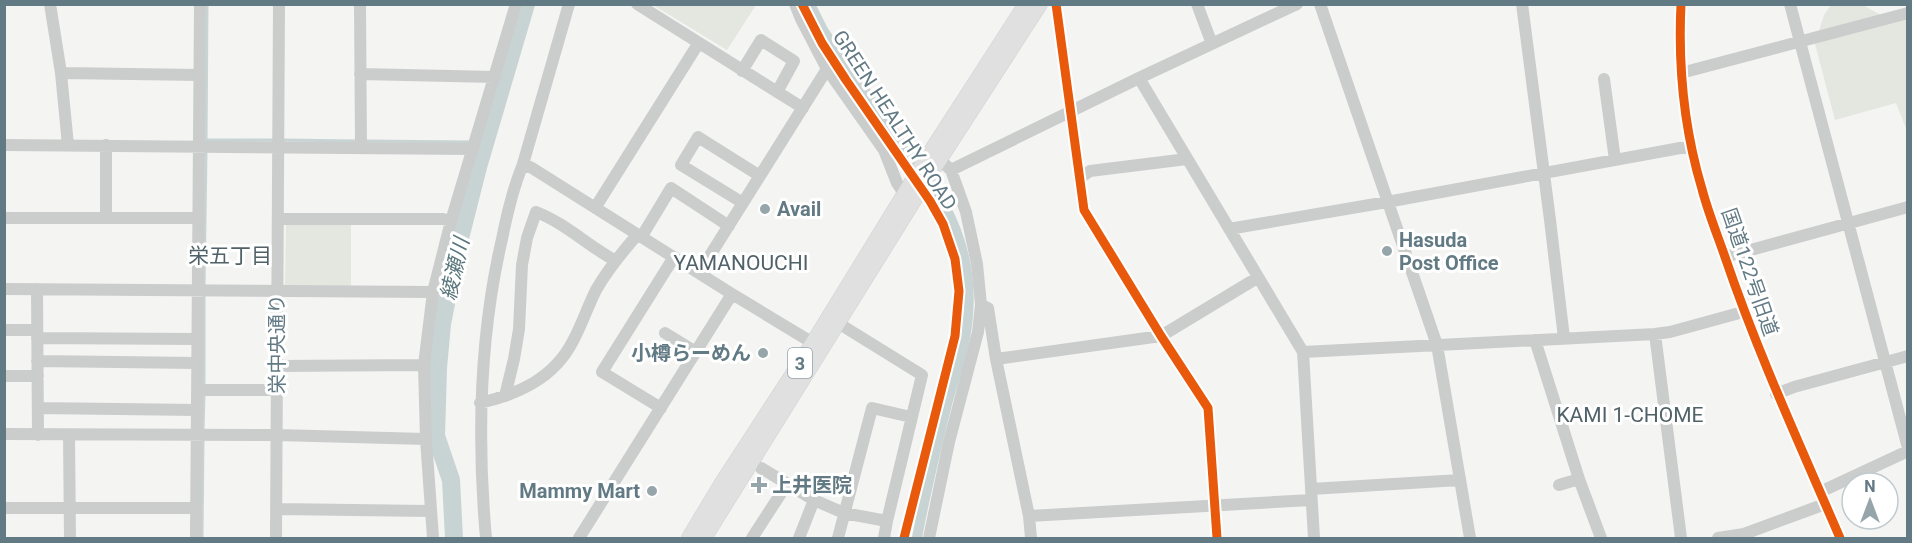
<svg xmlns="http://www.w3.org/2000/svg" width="1912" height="543" viewBox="0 0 1912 543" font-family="Roboto,'Noto Sans JP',sans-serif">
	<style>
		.green { fill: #e4e7e0 }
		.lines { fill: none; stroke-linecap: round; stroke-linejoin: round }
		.stream { stroke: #c8d4d4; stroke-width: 3 }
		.canal { stroke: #c8d4d4; stroke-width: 10 }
		.river { stroke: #c8d4d4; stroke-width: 18 }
		.major-casing { stroke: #d0d1d1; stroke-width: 16 }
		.minor { stroke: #cbcdcd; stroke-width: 12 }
		.major { stroke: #e0e0e0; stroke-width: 15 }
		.cycleway-casing { stroke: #fff; stroke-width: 13 }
		.cycleway { stroke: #e8590c; stroke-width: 9 }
		.poi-dot { fill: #95a5aa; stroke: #fff; stroke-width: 2 }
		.labels { text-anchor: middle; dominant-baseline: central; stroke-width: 6; stroke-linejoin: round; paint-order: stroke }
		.shield { fill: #fff; stroke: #91a2a9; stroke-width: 1.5 }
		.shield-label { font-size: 18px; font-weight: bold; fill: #627a84 }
		.street-label { font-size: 20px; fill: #627a84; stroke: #fff }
		.poi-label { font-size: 20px; font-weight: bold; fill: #627a84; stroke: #fff; text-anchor: start }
		.neighbourhood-label { font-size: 21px; fill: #506268; stroke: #fff }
		.water-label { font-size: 21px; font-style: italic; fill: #59767a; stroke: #fff }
	</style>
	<rect width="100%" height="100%" fill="#f4f4f2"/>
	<path class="green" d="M653 5H756L727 50Z
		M1831 5H1863L1891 21 1907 16V131L1896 103 1835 120 1815 44 1824 15Z
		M286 224 351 225V286H285Z"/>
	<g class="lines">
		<path class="stream" d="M206 140H276
			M283 140 357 141
			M364 141 471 142
			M206 144 207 4
			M477 144 484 145
			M204 288 206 150
			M204 387V294
			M203 432 204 393
			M202 538 203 438"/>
		<path class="canal" d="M810 4 823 30 942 201C966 243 974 290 965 338 961 360 953 382 947 404 936 449 925 494 917 538"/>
		<path class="river" d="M454 538 451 480 436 436 438 368 442 324 454 262 478 167 526 4"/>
		<g class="major-casing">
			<path id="major" d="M689 538 722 483 813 343 926 159 1026 4
				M704 538 934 168 1040 4"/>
		</g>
		<path class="minor" d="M50 4 61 73 68 145
			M360 4 361 148
			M637 4 803 108
			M795 4 801 19 827 69 884 150 897 183 905 195
			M1056 4 1084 210 1161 336 1208 408 1217 538
			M1197 4 1212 44
			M1320 4 1437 345 1470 538
			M1522 4 1550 220 1564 338
			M1681 4C1678 66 1684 129 1702 189 1708 212 1717 234 1725 257 1758 354 1800 445 1840 538
			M1790 4 1908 448
			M742 71 761 40 794 61 777 92
			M61 73 200 75
			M1681 73 1908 13
			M360 74 495 77
			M1139 78 1303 352 1314 538
			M1604 79 1615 160
			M4 145 473 149
			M106 145V218
			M523 164 532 168 732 294 813 343
			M951 170 1139 78 1297 4
			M1079 179 1090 171 1187 159
			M743 203 681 165 698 137 760 176
			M595 208 698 44
			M4 218H199
			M278 219H443L451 221
			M1229 229 1387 202 1691 146
			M642 236 671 188 729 226
			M1725 257 1908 207
			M699 273 827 69
			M4 289 433 292
			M37 289 38 435
			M981 305 988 308 996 359 1029 516 1031 538
			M838 323 922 375 887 521 884 538
			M4 330H37
			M665 333 696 352
			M1655 334 1681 538
			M37 338 197 339
			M1535 340 1579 479 1601 538
			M1303 352 1655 334 1670 332 1743 312
			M996 359 1161 336 1257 278
			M37 361 197 363
			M277 366 424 365
			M4 376H38
			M197 390H277
			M1776 394 1794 387 1908 356
			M505 396 514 359 519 329 522 265 527 238 536 212C565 223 588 246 616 261
			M480 403C519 394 554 378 573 341 582 324 588 306 596 290 608 269 623 251 638 234
			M38 408 196 410
			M661 408 602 372 674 257
			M4 434 277 435 426 439
			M69 435 70 538
			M761 468 814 500 844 513 887 521
			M1559 485 1579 479
			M1311 489 1460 480
			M1820 492 1908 451
			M4 508H196
			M276 509 430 511
			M1029 516 1311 500
			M196 538 200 4
			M276 538 279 4
			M433 538 426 439 424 365 433 292 451 221 516 4
			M486 538C477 438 479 338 502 239 507 214 513 188 523 164L569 4
			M579 538 732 294
			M752 538 787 484
			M799 538 814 500
			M838 538 872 408 911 417
			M929 538 949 442 978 332 981 305 977 264 966 212 951 170 940 160
			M1718 538 1744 534 1825 504"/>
		<use href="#major" class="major"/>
		<g class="cycleway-casing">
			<path id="cycleway" d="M802 4 822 43 846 80 930 201 943 224 955 259 959 291 955 336 904 538
				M1056 4 1084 210 1161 336 1208 408 1217 538
				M1681 4C1678 66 1684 129 1702 189 1708 212 1717 234 1725 257 1758 354 1800 445 1840 538"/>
		</g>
		<use href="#cycleway" class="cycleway"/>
	</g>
	<g class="poi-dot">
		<circle cx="765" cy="209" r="6"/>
		<circle cx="1387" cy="251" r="6"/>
		<circle cx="763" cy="353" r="6"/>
		<path d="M756 476h6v6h6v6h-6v6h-6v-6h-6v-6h6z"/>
		<circle cx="652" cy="491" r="6"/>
	</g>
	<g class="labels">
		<rect class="shield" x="788" y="348" width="24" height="30" rx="4.5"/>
		<g class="shield-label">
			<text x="800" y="363">3</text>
		</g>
		<g class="street-label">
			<text transform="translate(895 120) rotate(57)">GREEN HEALTHY ROAD</text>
			<text transform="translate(1750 272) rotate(71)">国道122号旧道</text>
			<text transform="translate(277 344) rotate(-90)">栄中央通り</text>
		</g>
		<g class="poi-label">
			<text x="777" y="209">Avail</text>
			<text x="1399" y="240">Hasuda<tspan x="1399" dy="23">Post Office</tspan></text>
			<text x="751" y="353" text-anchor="end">小樽らーめん</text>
			<text x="772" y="485">上井医院</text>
			<text x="640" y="491" text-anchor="end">Mammy Mart</text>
		</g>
		<g class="neighbourhood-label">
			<text x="230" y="256">栄五丁目</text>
			<text x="741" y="263">YAMANOUCHI</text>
			<text x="1630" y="415">KAMI 1-CHOME</text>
		</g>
		<g class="water-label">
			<text transform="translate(455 269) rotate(-77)">綾瀬川</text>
		</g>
	</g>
	<rect width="1912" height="543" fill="none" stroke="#627a84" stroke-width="12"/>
	<g transform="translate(1870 501)"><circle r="28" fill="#ffffff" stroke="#c0cace" stroke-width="1.5"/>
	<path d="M0-4.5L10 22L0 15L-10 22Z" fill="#95a5aa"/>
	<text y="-9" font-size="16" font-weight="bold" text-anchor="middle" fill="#627a84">N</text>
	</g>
</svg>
